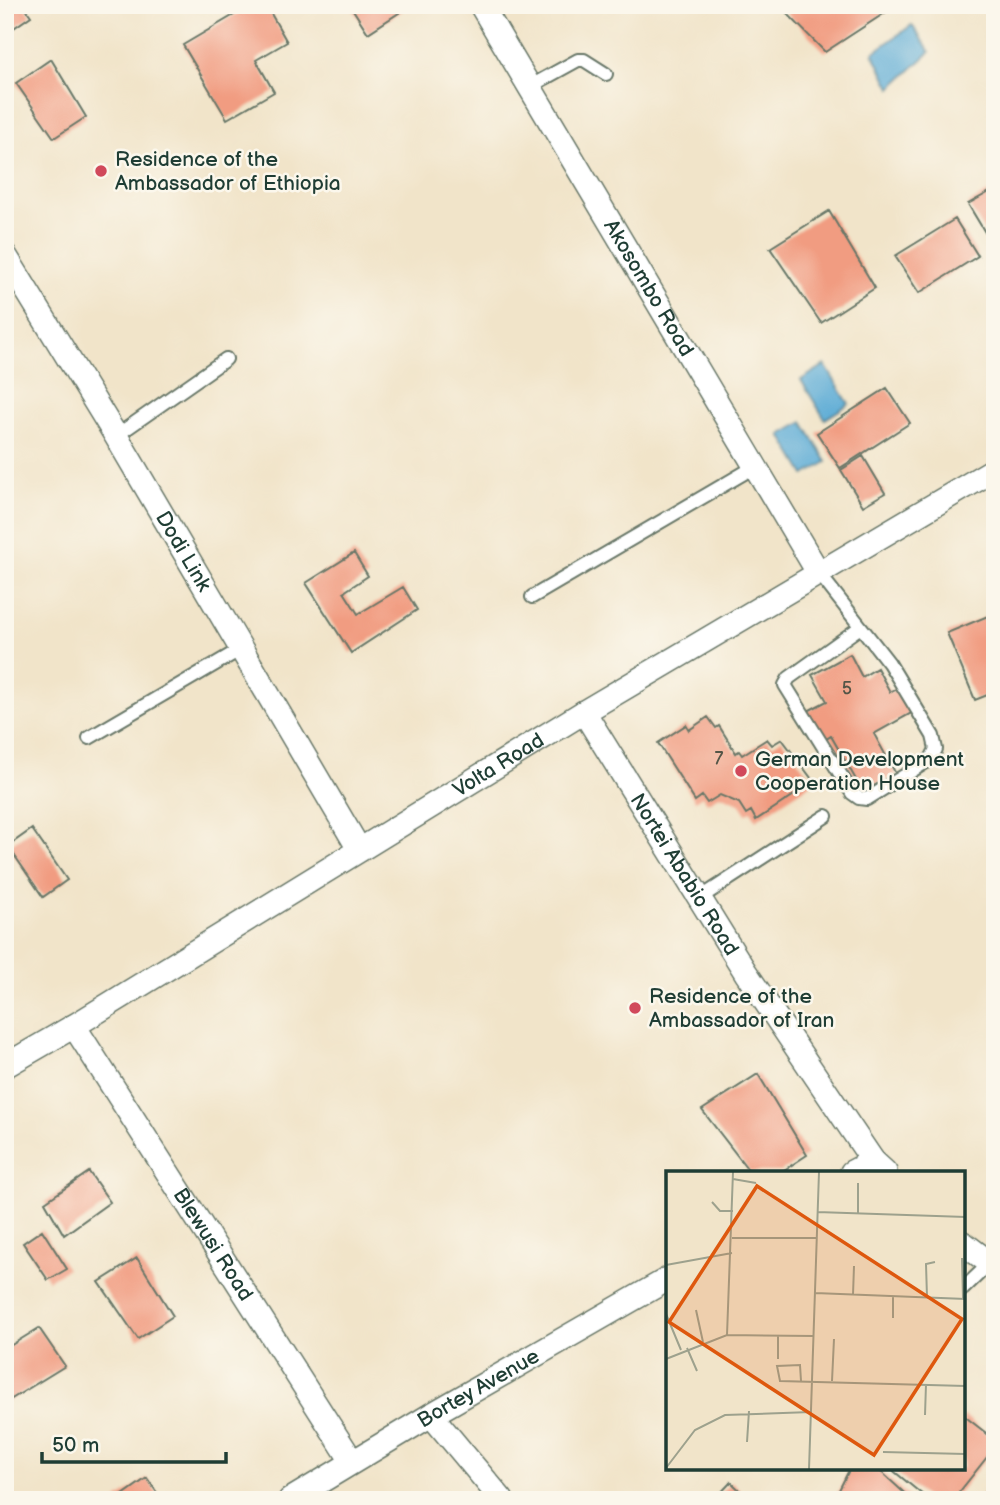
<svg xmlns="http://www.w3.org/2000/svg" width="1000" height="1505" viewBox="0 0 1000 1505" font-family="'Balsamiq Sans',sans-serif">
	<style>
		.water { fill: #5babd5; stroke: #3d7484; stroke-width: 2 }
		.building { fill: #f19c81 }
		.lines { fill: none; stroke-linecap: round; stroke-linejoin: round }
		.service-casing { stroke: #687768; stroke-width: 16 }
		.minor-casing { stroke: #687768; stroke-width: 26 }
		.service { stroke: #fff; stroke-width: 12 }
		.minor { stroke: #fff; stroke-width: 23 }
		.poi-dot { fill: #d1495b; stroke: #fbf7ec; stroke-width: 2.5 }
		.labels { text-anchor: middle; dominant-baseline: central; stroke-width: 5; stroke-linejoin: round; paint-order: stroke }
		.number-label { font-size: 18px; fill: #545547 }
		.poi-label { font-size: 21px; fill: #1f3d34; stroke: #fbf7ec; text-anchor: start }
		.street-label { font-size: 21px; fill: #1f3d34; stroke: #fbf7ec }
		.inset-road { fill: none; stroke: #9da18d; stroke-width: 2 }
		.view { fill: #de580e; fill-opacity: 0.15; stroke: #de580e; stroke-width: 3.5 }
		.inset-edge { fill: none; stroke: #1f3d34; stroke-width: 3.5 }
	</style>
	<rect width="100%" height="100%" fill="#fbf7ec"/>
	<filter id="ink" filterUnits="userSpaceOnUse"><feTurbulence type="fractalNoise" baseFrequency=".0143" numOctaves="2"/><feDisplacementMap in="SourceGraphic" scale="14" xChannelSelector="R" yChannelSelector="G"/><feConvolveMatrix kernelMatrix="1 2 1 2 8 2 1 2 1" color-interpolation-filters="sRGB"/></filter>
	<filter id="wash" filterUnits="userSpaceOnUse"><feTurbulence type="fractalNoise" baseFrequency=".00686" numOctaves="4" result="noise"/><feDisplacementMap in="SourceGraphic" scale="28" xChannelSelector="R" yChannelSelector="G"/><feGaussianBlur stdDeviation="1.57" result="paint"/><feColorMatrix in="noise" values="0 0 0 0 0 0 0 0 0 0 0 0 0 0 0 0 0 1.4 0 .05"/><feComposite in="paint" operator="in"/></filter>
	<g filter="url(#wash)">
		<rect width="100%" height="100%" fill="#f1e4c9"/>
		<path class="water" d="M912 25 930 52 891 88 873 53Z
			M825 365 849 404 825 419 801 380Z
			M803 422 827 462 805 475 781 435Z"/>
		<g id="blocks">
			<path class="building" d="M5 5H23L31 16 5 34Z
				M251 5H266L287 42 256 60 274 92 227 119 183 45Z
				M350 5H411L368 33Z
				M779 5H897L825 52Z
				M51 59 86 117 54 138 16 83Z
				M995 189V249L968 204Z
				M829 211 875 288 821 323 770 248Z
				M955 219 978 256 919 293 895 256Z
				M887 388 910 423 840 468 817 433Z
				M863 456 885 493 863 506 841 470Z
				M354 553 368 576 344 592 358 614 403 587 417 610 351 653 306 583Z
				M995 613V692L975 700 947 633Z
				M850 654 862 677 877 668 890 692 899 687 913 712 874 734 896 774 863 792 831 736 823 741 806 712 827 701 812 675Z
				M708 717 716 728 719 726 736 753 739 751 742 755 767 739 772 745 782 739 814 782 756 820 751 811 746 814 739 803 720 795 707 803 702 796 695 801 658 743 686 725 689 730Z
				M32 829 67 880 43 897 8 846Z
				M758 1074 807 1155 781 1172H750L702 1110Z
				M89 1172 110 1202 64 1235 45 1202Z
				M42 1230 67 1269 48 1280 23 1243Z
				M137 1258 173 1316 138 1339 99 1282Z
				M39 1328 65 1366 5 1403V1349Z
				M963 1415 995 1440V1447L953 1500H929L890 1468H963Z
				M850 1468H877L912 1500H843L837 1494Z
				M995 1476V1500H979Z
				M147 1478 162 1500H116Z
				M731 1482 750 1500H714Z"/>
		</g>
	</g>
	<g filter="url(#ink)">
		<use href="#blocks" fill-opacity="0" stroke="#687768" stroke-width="2"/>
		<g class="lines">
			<g class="service-casing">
				<path id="service" d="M529 87 578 60H584L606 74
					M116 436 226 359
					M818 572 889 663 933 736 936 749 931 759 867 799 859 798 852 793 785 685 789 678 859 628
					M532 597 756 466
					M89 738 241 649
					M700 898 826 816
					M963 1289 990 1263"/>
			</g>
			<g class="minor-casing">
				<g id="minor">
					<path id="s1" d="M481 5 818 572"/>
					<path id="s2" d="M5 255 116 436 359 849"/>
					<path id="s3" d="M584 712 746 973 873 1161 885 1172"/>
					<path id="s4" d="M74 1026 352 1461"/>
					<path id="s5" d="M5 1066 74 1026 584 712 995 469"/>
					<path d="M852 1172 873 1161"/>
					<path d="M963 1243 995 1267"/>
					<path d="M431 1415 502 1500"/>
					<path id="s6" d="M290 1500 431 1415 668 1279"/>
				</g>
			</g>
			<use href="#service" class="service"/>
			<use href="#minor" class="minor"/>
		</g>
	</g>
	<g class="poi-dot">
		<circle cx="101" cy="171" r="7"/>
		<circle cx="741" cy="771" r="7"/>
		<circle cx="635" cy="1008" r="7"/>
	</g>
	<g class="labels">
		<g class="number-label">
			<text x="847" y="688">5</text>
			<text x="719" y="758">7</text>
		</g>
		<g class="poi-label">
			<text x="115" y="159">Residence of the<tspan x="115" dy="24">Ambassador of Ethiopia</tspan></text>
			<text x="755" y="759">German Development<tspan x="755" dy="24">Cooperation House</tspan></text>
			<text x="649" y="996">Residence of the<tspan x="649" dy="24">Ambassador of Iran</tspan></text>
		</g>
		<g class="street-label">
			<text stroke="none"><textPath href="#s1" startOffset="329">Akosombo Road</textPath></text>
			<text stroke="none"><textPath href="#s2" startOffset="346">Dodi Link</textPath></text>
			<text stroke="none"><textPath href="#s5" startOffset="578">Volta Road</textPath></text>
			<text stroke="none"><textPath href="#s3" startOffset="191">Nortei Ababio Road</textPath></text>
			<text stroke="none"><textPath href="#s4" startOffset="259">Blewusi Road</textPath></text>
			<text stroke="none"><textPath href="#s6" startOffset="219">Bortey Avenue</textPath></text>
		</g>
	</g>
	<g transform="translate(666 1171)">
		<rect width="299" height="299" fill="#f1e4c9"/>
		<path class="inset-road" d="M67 8 90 12M46 31 54 40H67M151 41 300 46M192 42V12M66 67H150M296 87 297 127M0 94 66 82M149 122 300 128M187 124 188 95M227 125V147M261 126 260 93 269 91M30 139 37 171M0 143 15 179M61 164 67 1M112 164V188M21 177 31 200M0 188 61 164 148 165M135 210 134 194 111 195 114 210 300 215M166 210 168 168M259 244 260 213M81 271 83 240M217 281 300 283M0 297 29 259 59 244 145 241M143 298 153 1"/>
		<path class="view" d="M91 15 296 148 208 284 3 151Z"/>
		<rect width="299" height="299" class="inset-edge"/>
	</g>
	<rect width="1000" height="1505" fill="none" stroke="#fbf7ec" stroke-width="28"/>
	<path d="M42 1452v10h184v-10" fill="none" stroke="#1f3d34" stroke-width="3.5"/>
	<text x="52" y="1452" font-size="21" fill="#1f3d34" stroke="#fbf7ec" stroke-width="5" paint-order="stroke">50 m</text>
</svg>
